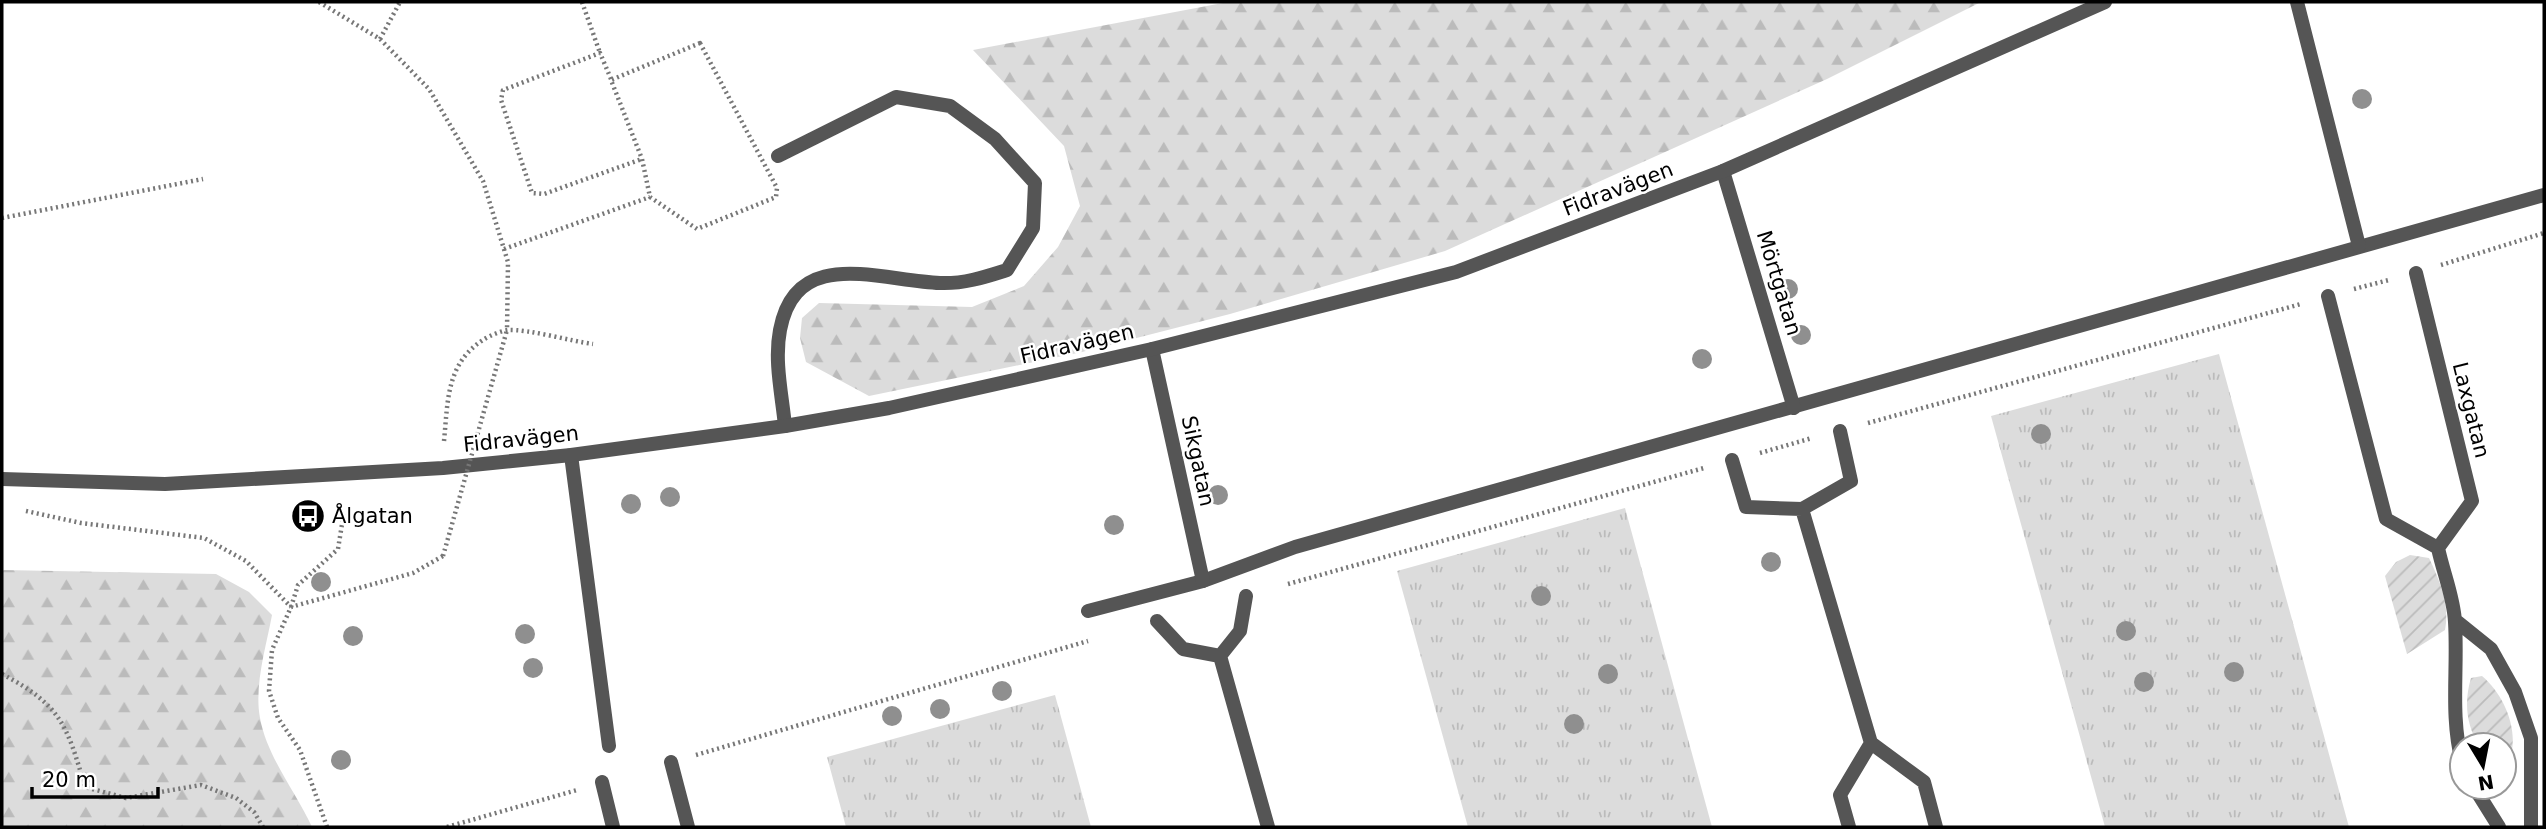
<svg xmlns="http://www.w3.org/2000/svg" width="2546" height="829" viewBox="0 0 2546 829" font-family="'DejaVu Sans',sans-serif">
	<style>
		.grass { fill: url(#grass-tufts) }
		.forest { fill: url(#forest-firs) }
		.garden { fill: url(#garden-furrows) }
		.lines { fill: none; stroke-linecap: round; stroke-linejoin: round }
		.path { stroke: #777; stroke-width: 4.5; stroke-dasharray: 2 3.5; stroke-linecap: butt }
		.service { stroke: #555; stroke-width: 14 }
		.minor { stroke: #555; stroke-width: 14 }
		.tertiary { stroke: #555; stroke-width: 14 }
		.path-bridge { stroke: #777; stroke-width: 4.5; stroke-dasharray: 2 3.5; stroke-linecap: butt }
		.tree { fill: #8f8f8f }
		.labels { text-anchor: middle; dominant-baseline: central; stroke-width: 5; stroke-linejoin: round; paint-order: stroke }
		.street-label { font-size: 21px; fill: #000; stroke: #fff }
		.poi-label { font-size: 21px; fill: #000; stroke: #fff; text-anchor: start }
	</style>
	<defs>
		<pattern id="grass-tufts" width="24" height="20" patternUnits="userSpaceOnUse" patternTransform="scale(1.75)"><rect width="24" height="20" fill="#dcdcdc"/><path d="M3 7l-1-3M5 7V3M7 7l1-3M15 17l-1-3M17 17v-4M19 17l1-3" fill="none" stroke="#bbb"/></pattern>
		<pattern id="forest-firs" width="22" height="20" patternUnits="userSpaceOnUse" patternTransform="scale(1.75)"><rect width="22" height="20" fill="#dcdcdc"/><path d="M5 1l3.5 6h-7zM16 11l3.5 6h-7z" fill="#bbb"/></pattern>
		<pattern id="garden-furrows" width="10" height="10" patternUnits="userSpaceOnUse" patternTransform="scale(1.75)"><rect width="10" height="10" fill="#dcdcdc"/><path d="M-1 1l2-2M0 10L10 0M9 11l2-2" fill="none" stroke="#bbb"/></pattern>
	</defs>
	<rect width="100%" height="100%" fill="#fff"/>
	<path class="grass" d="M2219 354 2349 827H2105L1991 416Z
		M1625 508 1712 827H1468L1397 571Z
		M1055 695 1091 827H846L827 757Z"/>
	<path class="forest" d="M1228 2H1981L1827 79 1445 251 1230 314 1082 352 869 396 806 362 800 338 802 318 819 303 972 307 1024 286 1058 247 1080 206 1064 146 973 50Z
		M2 570 216 574 249 592 272 615C266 647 254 686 260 718 267 757 296 792 312 827H2Z"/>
	<path class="garden" d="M2410 555 2429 558C2440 581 2450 605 2445 630L2407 654 2385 576 2396 562Z
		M2482 676C2507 697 2524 741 2504 770V745H2479C2466 725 2464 701 2471 678Z"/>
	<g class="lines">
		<path class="path" d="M319 2 380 39 429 89 483 181 508 262 507 330
			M582 2 600 53
			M380 39 400 2
			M700 43 777 188 776 197 697 229 650 197 642 159 611 80Z
			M611 79 600 53 503 90 501 100 532 193 544 194 642 159
			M2 218 203 179
			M504 249 650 197
			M2441 265 2544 233
			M2354 289 2389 280
			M1868 423 2301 304
			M444 441C448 401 446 364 483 340 489 336 500 331 508 330 529 329 570 341 593 344
			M1760 453 1812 438
			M26 511 81 523 204 538 246 561 291 607
			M1288 584 1704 468
			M291 607 298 585 338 549 344 512
			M2 674C61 705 67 725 85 787L126 798 201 785 236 798 254 812 263 827
			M696 755 1088 641
			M327 827 300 750 278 718 269 691 272 650 291 607 413 573 443 556
			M447 827 577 790"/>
		<path class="service" d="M778 156 896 97 950 106 995 139 1035 183 1033 228 1007 270C985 277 964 284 940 283 880 281 796 245 780 330 774 361 782 395 785 426
			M2328 296 2386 519 2438 548 2472 501 2416 273
			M1732 460 1746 507 1802 509 1851 481 1840 431
			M1802 509 1871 743 1924 782 1936 827
			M2438 548C2443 572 2454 598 2455 622 2458 670 2450 715 2462 762
			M1088 611 1203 581 1295 547 2544 195
			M2455 620 2491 649 2515 692 2531 738V827
			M1157 621 1183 649 1220 656 1240 631 1246 596
			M1220 656 1268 827
			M671 762 688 827
			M602 782 613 827
			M2474 787 2499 827
			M1849 827 1840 795 1871 743"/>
		<path class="minor" d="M2297 2 2359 246
			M1723 171 1794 408
			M1152 349 1203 581
			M571 455 609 746"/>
		<path class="tertiary" d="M2 479 165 484 443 468 571 455 785 426 889 408 1152 349 1456 272 1723 171 2105 2"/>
		<path class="path-bridge" d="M443 556 507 330"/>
	</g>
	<g class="tree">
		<circle cx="2362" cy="99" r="10"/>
		<circle cx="1788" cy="289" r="10"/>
		<circle cx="1801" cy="335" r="10"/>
		<circle cx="1702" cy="359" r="10"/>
		<circle cx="2041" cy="434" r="10"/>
		<circle cx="1218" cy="495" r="10"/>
		<circle cx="670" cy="497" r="10"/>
		<circle cx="631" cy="504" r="10"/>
		<circle cx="1114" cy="525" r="10"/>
		<circle cx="1771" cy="562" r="10"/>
		<circle cx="321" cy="582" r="10"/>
		<circle cx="1541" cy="596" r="10"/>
		<circle cx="2126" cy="631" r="10"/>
		<circle cx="525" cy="634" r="10"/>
		<circle cx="353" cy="636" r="10"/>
		<circle cx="533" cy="668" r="10"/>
		<circle cx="2234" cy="672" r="10"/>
		<circle cx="1608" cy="674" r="10"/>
		<circle cx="2144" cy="682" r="10"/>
		<circle cx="1002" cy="691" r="10"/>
		<circle cx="940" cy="709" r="10"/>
		<circle cx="892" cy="716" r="10"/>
		<circle cx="1574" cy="724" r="10"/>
		<circle cx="341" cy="760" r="10"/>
	</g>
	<defs>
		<g id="bus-disc" transform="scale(1.75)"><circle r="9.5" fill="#000" stroke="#fff"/><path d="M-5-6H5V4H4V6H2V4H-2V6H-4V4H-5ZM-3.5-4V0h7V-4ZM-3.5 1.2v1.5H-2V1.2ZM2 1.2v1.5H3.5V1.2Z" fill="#fff"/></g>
	</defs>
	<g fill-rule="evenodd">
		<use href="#bus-disc" x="308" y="516"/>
	</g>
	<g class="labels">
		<g class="street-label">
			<text transform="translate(1618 189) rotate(-21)">Fidravägen</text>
			<text transform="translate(1779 283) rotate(73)">Mörtgatan</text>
			<text transform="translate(1077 344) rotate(-13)">Fidravägen</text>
			<text transform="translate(2471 410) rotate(76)">Laxgatan</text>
			<text transform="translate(521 439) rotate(-6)">Fidravägen</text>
			<text transform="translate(1198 461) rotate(78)">Sikgatan</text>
		</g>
		<g class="poi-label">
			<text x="332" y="516">Ålgatan</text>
		</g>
	</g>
	<rect width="2546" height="829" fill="none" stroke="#000000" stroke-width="7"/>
	<g transform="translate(2483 766) rotate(170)"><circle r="33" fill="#ffffff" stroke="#999999" stroke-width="2"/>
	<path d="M0-5L12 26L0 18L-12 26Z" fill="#000000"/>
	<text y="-10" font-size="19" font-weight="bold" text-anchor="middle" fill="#000000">N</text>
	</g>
	<path d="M32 787v10h126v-10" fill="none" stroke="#000000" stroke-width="3.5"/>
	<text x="42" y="787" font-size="21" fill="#000000" stroke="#ffffff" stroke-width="5" paint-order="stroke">20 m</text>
</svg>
